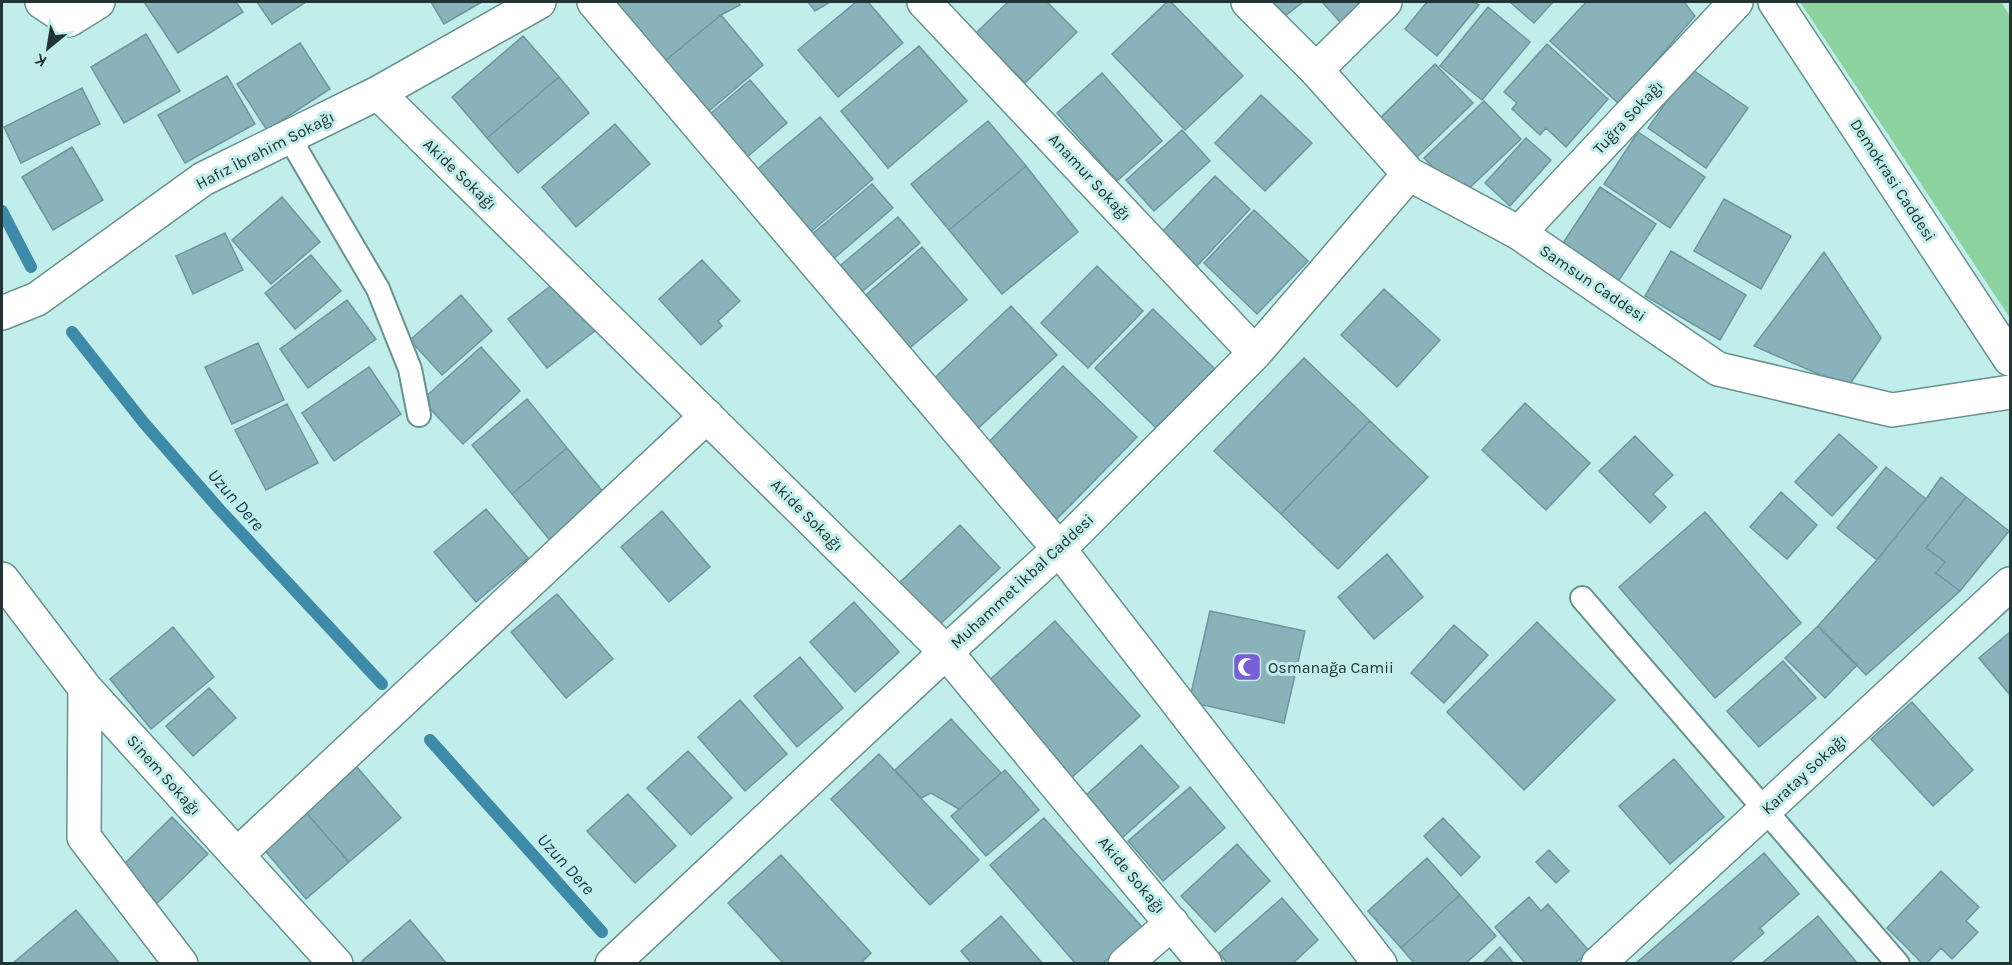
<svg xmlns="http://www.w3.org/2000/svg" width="2012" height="965" viewBox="0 0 2012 965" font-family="Karla,sans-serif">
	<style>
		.green { fill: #8cd3a1 }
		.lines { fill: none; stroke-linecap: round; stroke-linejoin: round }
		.stream { stroke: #3e8aa9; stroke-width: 12 }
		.building { fill: #89b2ba; stroke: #6e969e; stroke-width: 1.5 }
		.service-casing { stroke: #68928f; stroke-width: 26 }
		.minor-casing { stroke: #68928f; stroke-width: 36 }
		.tertiary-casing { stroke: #68928f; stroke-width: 36 }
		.service { stroke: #fff; stroke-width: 22 }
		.minor { stroke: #fff; stroke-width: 33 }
		.tertiary { stroke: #fff; stroke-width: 33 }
		.labels { text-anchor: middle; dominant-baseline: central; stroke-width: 6; stroke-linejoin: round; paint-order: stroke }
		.street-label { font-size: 16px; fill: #223433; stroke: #c1edea }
		.poi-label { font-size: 16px; fill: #223433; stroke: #c1edea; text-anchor: start }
		.water-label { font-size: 18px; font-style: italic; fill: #0d394c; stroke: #c1edea }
	</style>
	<rect width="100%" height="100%" fill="#c1edea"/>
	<path class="green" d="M1800 2H2001L2010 16V318Z"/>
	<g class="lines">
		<path class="stream" d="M2 211 31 267
			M72 332 144 423 220 510 382 684
			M430 740 602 932"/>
	</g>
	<path class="building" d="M144 2H236L243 12 178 53Z
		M257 2H306L272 24Z
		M431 2H482L444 24Z
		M616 2H738L740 5 721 15 660 65Z
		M808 2H830L815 11Z
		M856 2H868L903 43 838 97 798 50Z
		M1008 2H1047L1077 32 1025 83 976 33Z
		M1167 2H1171L1243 76 1185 130 1112 54Z
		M1264 2H1303L1280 20Z
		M1322 2H1382L1349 32Z
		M1427 2H1474L1479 5 1437 56 1405 29Z
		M1510 2H1553L1534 23Z
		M1586 2H1684L1695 16 1619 104 1550 41Z
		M1488 7 1530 42 1482 100 1440 66Z
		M721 15 763 65 703 116 660 65Z
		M146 34 180 91 124 123 91 67Z
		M523 36 559 77 487 138 452 97Z
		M300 43 330 89 267 130 237 84Z
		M1547 44 1608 99 1566 147 1546 128 1540 135 1512 109 1517 103 1504 92Z
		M919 46 967 101 888 168 841 111Z
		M1435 64 1473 103 1415 159 1377 121Z
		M1690 68 1748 108 1706 168 1648 128Z
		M1102 73 1162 141 1117 181 1057 113Z
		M227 76 255 124 185 163 158 115Z
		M559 77 589 113 518 173 487 138Z
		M750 80 787 123 746 158 710 114Z
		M82 88 100 124 21 163 4 127Z
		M1261 95 1312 143 1265 191 1215 143Z
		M1484 101 1521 139 1461 196 1424 158Z
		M820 117 873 179 807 235 754 172Z
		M988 121 1026 166 949 230 911 184Z
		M615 124 650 164 576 227 542 187Z
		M1182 130 1210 161 1154 211 1126 180Z
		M1638 132 1705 177 1670 228 1604 184Z
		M1526 138 1551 160 1510 206 1485 183Z
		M72 147 103 200 53 230 22 177Z
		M1026 166 1078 232 1002 294 949 230Z
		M1215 176 1250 209 1197 266 1162 232Z
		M872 184 893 208 832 260 811 235Z
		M1600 187 1656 224 1617 283 1561 246Z
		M282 197 320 242 271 284 232 240Z
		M1724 199 1791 236 1761 289 1694 251Z
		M1254 210 1308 261 1257 314 1204 263Z
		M898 217 920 243 857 296 835 270Z
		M225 233 243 270 193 294 176 256Z
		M922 247 967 300 905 352 861 299Z
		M1671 251 1746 295 1720 340 1645 296Z
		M1824 252 1881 338 1848 387 1754 346Z
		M311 255 341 291 295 329 265 293Z
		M702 260 740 301 718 321 722 326 701 345 659 299Z
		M1097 266 1143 311 1088 368 1041 323Z
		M562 277 601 326 547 368 508 319Z
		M1384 289 1440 340 1397 387 1341 335Z
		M461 295 492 331 442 375 410 340Z
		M347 300 376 339 308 388 280 349Z
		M1011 306 1057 355 972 434 927 385Z
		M1153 309 1215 369 1156 428 1095 368Z
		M258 343 284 400 232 424 205 367Z
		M481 347 520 391 463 444 422 400Z
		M1304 358 1370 421 1281 514 1214 451Z
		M1063 366 1137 437 1057 519 983 448Z
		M369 367 401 414 334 461 302 413Z
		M527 399 567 448 512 494 472 445Z
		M1525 403 1590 463 1546 510 1482 450Z
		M287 404 318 463 266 490 235 430Z
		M1370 421 1428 477 1338 569 1281 514Z
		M1839 434 1877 467 1832 516 1795 482Z
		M1635 436 1673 475 1653 494 1666 507 1650 523 1599 471Z
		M567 448 609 499 553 544 512 494Z
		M1886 467 1926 499 1877 560 1837 528Z
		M1941 477 1966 497 1926 548 1945 562 1936 573 1960 591 1866 675 1818 626 1877 560 1926 499Z
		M1781 492 1817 525 1787 559 1750 527Z
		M1966 497 2009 531 1960 591 1936 573 1945 562 1926 548Z
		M486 509 528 558 476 602 434 552Z
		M662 511 710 567 669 602 621 547Z
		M1705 512 1801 623 1715 698 1619 587Z
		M960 525 1000 568 937 627 897 585Z
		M1387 554 1423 597 1374 639 1338 597Z
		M557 594 613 659 566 698 511 632Z
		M854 602 899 652 855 692 810 642Z
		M1210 611 1305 631 1284 723 1189 702Z
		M1055 621 1140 716 1069 780 984 685Z
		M1537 622 1615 700 1524 790 1447 712Z
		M1454 625 1488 655 1444 703 1411 673Z
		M1818 626 1857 665 1825 698 1785 658Z
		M173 627 214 677 151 729 110 679Z
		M2010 632V695L1979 658Z
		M800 657 843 708 797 747 754 696Z
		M1783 661 1816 698 1759 747 1727 711Z
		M209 688 236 718 193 756 166 726Z
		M740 700 787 754 745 791 698 737Z
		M1912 702 1973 770 1933 806 1871 739Z
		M951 719 1001 773 959 809 931 793 921 798 895 770Z
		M1141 745 1179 787 1122 838 1084 797Z
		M688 751 732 798 691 835 647 788Z
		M879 754 979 860 930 905 831 799Z
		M1674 759 1724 817 1670 864 1619 806Z
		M356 766 401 818 349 862 304 810Z
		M1005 770 1039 810 986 856 951 816Z
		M1190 787 1225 828 1163 881 1128 841Z
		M628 794 676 846 635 883 587 831Z
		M304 810 349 862 306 899 262 847Z
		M172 817 208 854 150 910 114 874Z
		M1044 818 1143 928 1102 964H1076L990 865Z
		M1443 818 1480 857 1461 876 1424 836Z
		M1237 844 1270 881 1215 932 1181 896Z
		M1549 850 1569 871 1556 883 1536 862Z
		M1764 853 1799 894 1760 928 1764 933 1728 964H1635Z
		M781 855 871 953 860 964H784L728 903Z
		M1427 858 1460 895 1401 948 1368 911Z
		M1941 871 1979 907 1966 921 1978 932 1952 959 1941 948 1926 964H1923L1887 928Z
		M1460 895 1496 936 1465 964H1415L1401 948Z
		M1529 897 1541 911 1548 904 1589 951 1574 964H1526L1495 927Z
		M1282 898 1318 940 1292 964H1228L1219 953Z
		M76 910 120 964H12Z
		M1001 916 1043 964H972L961 951Z
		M1818 916 1858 964H1761Z
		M410 920 447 964H364L362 961Z
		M1500 947 1514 964H1482Z"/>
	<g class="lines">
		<g class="service-casing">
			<path id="service" d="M289 137 378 289 410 369 419 415
				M1582 598 1898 964"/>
		</g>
		<g class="minor-casing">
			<path id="minor" d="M42 2 69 20 98 2
				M594 2 1059 549 1380 964
				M924 2 1255 353
				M1316 70 1385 2
				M378 93 946 652 1205 964
				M1519 233 1736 2
				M2 313 37 299 203 179 378 93 539 2
				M2 579 85 688 336 964
				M85 688 84 837 181 964
				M237 855 707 416
				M612 964 946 652 1059 549 1255 353 1409 174
				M1125 964 1172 923
				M1598 964 2010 584"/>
		</g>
		<g class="tertiary-casing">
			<path id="tertiary" d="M1248 2 1316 70 1409 174 1519 233 1718 369 1892 410 2010 392
				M1775 2 2010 359"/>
		</g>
		<use href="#service" class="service"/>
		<use href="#minor" class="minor"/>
		<use href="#tertiary" class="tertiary"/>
	</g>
	<defs>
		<g id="mosque-square" transform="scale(1.5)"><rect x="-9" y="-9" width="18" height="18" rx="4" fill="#775fd9" stroke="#c1edea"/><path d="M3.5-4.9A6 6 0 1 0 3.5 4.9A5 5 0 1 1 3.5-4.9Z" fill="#fff"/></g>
	</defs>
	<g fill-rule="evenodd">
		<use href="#mosque-square" x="1247" y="667"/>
	</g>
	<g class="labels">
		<g class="street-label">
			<text transform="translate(1628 117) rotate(-47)">Tuğra Sokağı</text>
			<text transform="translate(265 150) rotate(-27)">Hafız İbrahim Sokağı</text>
			<text transform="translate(460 174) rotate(44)">Akide Sokağı</text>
			<text transform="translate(1090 177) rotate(47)">Anamur Sokağı</text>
			<text transform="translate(1893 180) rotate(57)">Demokrasi Caddesi</text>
			<text transform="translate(1593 283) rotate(34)">Samsun Caddesi</text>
			<text transform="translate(807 515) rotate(45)">Akide Sokağı</text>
			<text transform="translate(1022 581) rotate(-43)">Muhammet İkbal Caddesi</text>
			<text transform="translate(1804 774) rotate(-43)">Karatay Sokağı</text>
			<text transform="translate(164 775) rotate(48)">Sinem Sokağı</text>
			<text transform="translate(1132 875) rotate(50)">Akide Sokağı</text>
		</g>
		<g class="poi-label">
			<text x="1268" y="667">Osmanağa Camii</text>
		</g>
		<g class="water-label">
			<text transform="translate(236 500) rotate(49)">Uzun Dere</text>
			<text transform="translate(566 864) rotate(48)">Uzun Dere</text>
		</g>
	</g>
	<rect width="2012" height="965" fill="none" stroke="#223433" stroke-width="6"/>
	<g transform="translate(48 48) rotate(210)" stroke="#c1edea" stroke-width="4.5" paint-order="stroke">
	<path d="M0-4.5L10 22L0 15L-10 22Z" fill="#223433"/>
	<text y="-9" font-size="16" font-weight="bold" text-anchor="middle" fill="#223433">K</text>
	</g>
</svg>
